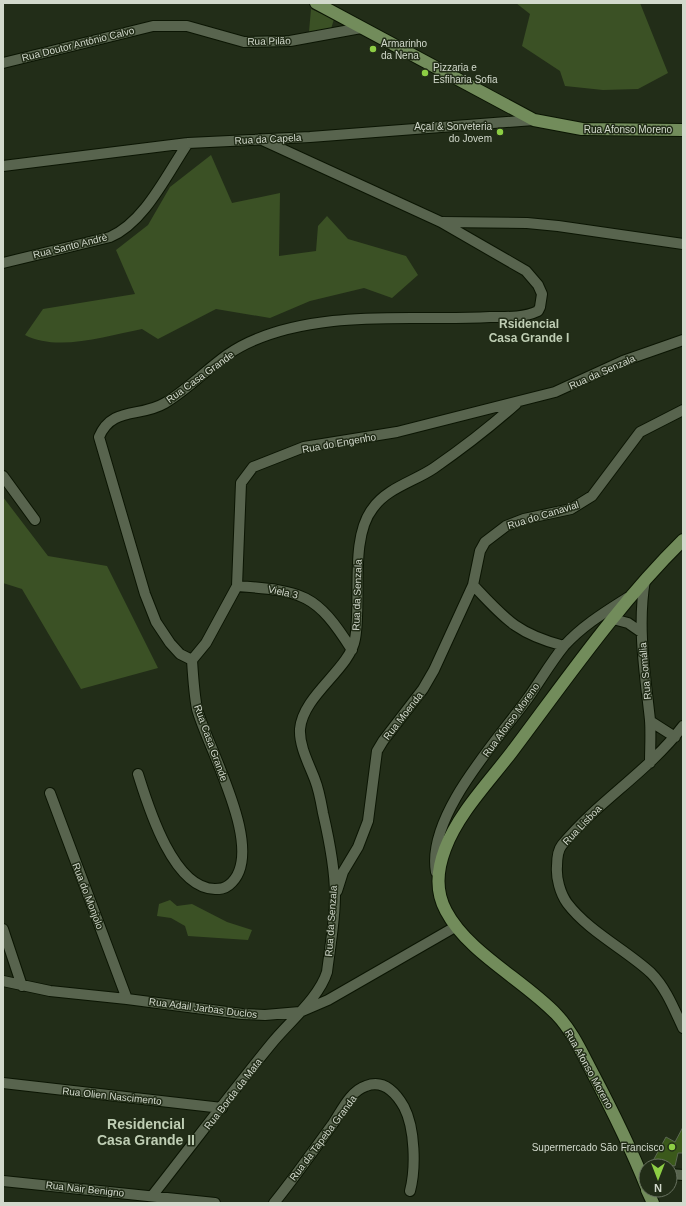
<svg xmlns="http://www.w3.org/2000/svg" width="686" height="1206" viewBox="0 0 686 1206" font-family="Arial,sans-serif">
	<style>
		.green { fill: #3b5125 }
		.building { fill: #3b591b; stroke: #5b6851 }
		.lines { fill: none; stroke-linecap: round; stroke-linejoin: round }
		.minor-casing { stroke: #0b1503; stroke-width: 12 }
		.major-casing { stroke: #0b1503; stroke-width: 14 }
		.minor { stroke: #58644e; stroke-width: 10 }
		.major { stroke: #728c5b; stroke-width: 12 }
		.poi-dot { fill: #8dce44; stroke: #222d18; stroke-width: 1.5 }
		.labels { text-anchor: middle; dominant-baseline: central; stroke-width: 3; stroke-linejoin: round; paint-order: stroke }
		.street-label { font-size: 10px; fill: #d2d9cc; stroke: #222d18 }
		.poi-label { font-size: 10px; fill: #d2d9cc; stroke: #222d18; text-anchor: start }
		.quarter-label { font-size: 12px; font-weight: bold; fill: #bfceb4; stroke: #222d18 }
		.district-label { font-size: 14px; font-weight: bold; fill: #bfceb4; stroke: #222d18 }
	</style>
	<rect width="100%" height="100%" fill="#222d18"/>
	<path class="green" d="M516 3H640L668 73 638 89 603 90 565 86 560 71 522 46 530 14Z
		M311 9 334 19 331 29 309 32Z
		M211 155 232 203 280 193 279 256 316 251 318 226 327 216 348 239 406 256 418 275 392 298 364 288 310 301 270 318 216 309 158 339 142 329C107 336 57 352 25 335L43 309 135 294 116 250 148 225 170 187Z
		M3 497 48 556 107 566 158 668 81 689 22 589 3 583Z
		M170 900 177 906 192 904 227 922 252 930 248 940 188 936 185 926 171 918 157 916 159 904Z"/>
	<path class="building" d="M683 1127V1153H678L675 1166 660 1163 654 1159 666 1137 675 1142Z"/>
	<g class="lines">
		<g class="minor-casing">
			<path id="minor" d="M3 63 153 26H187L244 42 290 41 361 28
				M3 166 188 143 310 137 534 120
				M442 222 527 223 558 226 683 244
				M3 263 110 237C145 222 167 174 188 143
				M3 476 35 520
				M645 580C637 627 645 673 650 720 651 734 650 749 650 763
				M473 585C505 619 517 634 564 646
				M237 586C303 591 316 593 352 650
				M613 619 628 623 641 632
				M192 660 180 654 170 643 156 622 145 594 99 437C112 406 140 418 165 403 187 390 206 370 227 355 257 334 297 325 333 321 385 315 438 320 490 317 506 317 523 318 538 311L540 307 542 294 538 285 526 271 441 222 260 139
				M192 660 206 643 237 586 241 483 253 467 304 447 397 432 555 392 623 361 683 340
				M650 721 675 737
				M683 726C648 772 598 801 562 845 558 850 557 860 557 866 556 878 560 893 567 903 589 932 625 949 651 973 666 988 674 1009 683 1028
				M138 774C148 806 173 889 215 889 220 889 224 889 229 885 269 854 207 747 197 709 194 693 193 676 192 660
				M50 793 127 999
				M436 872C426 816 497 741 528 698 540 681 551 662 564 646 582 626 605 612 627 598
				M337 891 343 872 358 847 368 821 377 751 383 741 423 689 434 670 473 585 480 551 485 542 506 526 524 519 571 509 592 496 640 432 683 410
				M3 929 22 986
				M3 981 50 991 127 999 242 1014 265 1015 300 1012 328 1000 455 927
				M3 1083 222 1108
				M670 1174 683 1175
				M3 1181 215 1203
				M152 1196C192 1145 231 1093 272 1043 289 1022 319 998 327 972 330 947 335 921 335 895 335 868 329 839 323 813 321 802 319 790 315 780 309 764 299 746 300 729 303 695 350 669 355 639 362 602 349 538 373 508 387 488 415 481 434 468 463 448 490 427 516 404
				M274 1203C295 1177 313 1151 332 1125 341 1112 350 1091 366 1086 384 1079 396 1093 404 1107 415 1128 416 1168 410 1191"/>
		</g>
		<g class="major-casing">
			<path id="major" d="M316 3 534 120 582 129 683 130
				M646 1186C630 1146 611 1108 591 1070 581 1051 572 1031 557 1015 524 980 468 953 446 911 435 891 437 870 445 849 458 814 488 783 511 753 566 680 618 604 683 540
				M647 1190 653 1203"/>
		</g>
		<use href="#minor" class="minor"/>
		<use href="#major" class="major"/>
	</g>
	<g class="poi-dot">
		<circle cx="373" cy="49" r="4"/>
		<circle cx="425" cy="73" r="4"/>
		<circle cx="500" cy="132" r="4"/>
		<circle cx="672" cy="1147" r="4"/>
	</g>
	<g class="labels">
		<g class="street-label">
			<text transform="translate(269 41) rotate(-1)">Rua Pilão</text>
			<text transform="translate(78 44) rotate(-14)">Rua Doutor Antônio Calvo</text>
			<text x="628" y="129">Rua Afonso Moreno</text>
			<text transform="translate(268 139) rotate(-3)">Rua da Capela</text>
			<text transform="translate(70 246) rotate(-14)">Rua Santo Andrè</text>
			<text transform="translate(602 372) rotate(-24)">Rua da Senzala</text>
			<text transform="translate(200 377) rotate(-36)">Rua Casa Grande</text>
			<text transform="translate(339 443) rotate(-10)">Rua do Engenho</text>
			<text transform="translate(543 515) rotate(-17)">Rua do Canavial</text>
			<text transform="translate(283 592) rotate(12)">Viela 3</text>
			<text transform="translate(357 595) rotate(-88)">Rua da Senzala</text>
			<text transform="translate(645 671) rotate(-95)">Rua Somália</text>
			<text transform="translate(403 716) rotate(-52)">Rua Moenda</text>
			<text transform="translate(511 720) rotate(-54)">Rua Afonso Moreno</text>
			<text transform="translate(211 743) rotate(70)">Rua Casa Grande</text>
			<text transform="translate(582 825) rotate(-46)">Rua Lisboa</text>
			<text transform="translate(88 896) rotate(69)">Rua do Monjolo</text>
			<text transform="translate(331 921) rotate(-86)">Rua da Senzala</text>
			<text transform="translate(203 1008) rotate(7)">Rua Adail Jarbas Duclos</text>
			<text transform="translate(589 1069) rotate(61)">Rua Afonso Moreno</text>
			<text transform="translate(233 1094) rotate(-52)">Rua Borda da Mata</text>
			<text transform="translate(112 1096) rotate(6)">Rua Olien Nascimento</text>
			<text transform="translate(323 1138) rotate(-53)">Rua da Tapeba Granda</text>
			<text transform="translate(85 1189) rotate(6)">Rua Nair Benigno</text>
		</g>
		<g class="poi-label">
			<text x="381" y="43">Armarinho<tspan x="381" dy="12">da Nena</tspan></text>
			<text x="433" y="67">Pizzaria e<tspan x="433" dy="12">Esfiharia Sofia</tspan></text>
			<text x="492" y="126" text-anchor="end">Açaí &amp; Sorveteria<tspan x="492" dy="12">do Jovem</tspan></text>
			<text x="664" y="1147" text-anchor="end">Supermercado São Francisco</text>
		</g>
		<g class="quarter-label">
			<text x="529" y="324">Rsidencial<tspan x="529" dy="14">Casa Grande I</tspan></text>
		</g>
		<g class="district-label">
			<text x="146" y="1124">Residencial<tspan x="146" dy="16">Casa Grande II</tspan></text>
		</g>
	</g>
	<rect width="686" height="1206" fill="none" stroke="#d2d9cc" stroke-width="8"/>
	<g transform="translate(658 1178) rotate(180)"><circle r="19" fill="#222d18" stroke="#687260"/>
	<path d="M0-3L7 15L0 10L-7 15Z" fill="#8dce44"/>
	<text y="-6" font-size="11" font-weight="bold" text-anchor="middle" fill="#d2d9cc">N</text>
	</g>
</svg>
